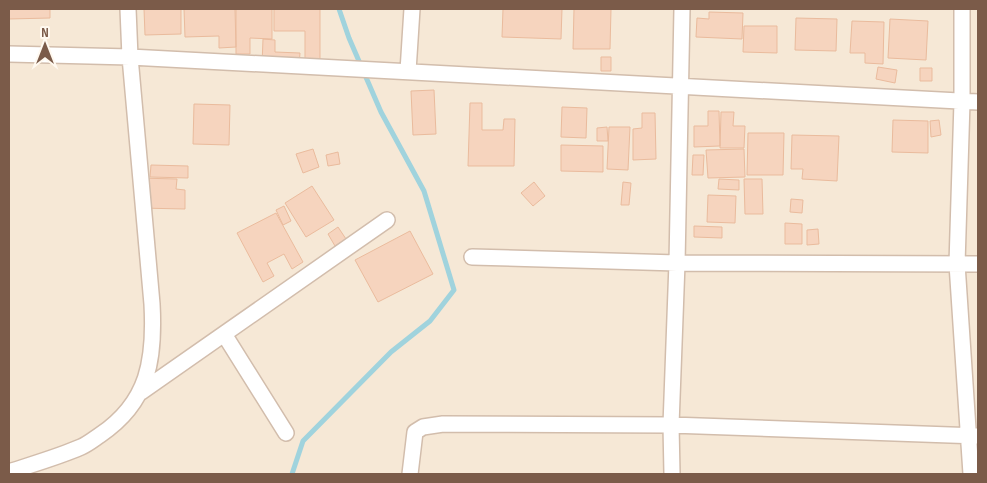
<svg xmlns="http://www.w3.org/2000/svg" width="987" height="483" viewBox="0 0 987 483" font-family="'Sofia Sans Condensed',sans-serif">
	<style>
		.residential { fill: #f6e8d6 }
		.lines { fill: none; stroke-linecap: round; stroke-linejoin: round }
		.stream { stroke: #a0d3dd; stroke-width: 5 }
		.building { fill: #f6d4be; stroke: #eabb9d }
		.minor-casing { stroke: #d2bdac; stroke-width: 18 }
		.minor { stroke: #fff; stroke-width: 15 }
	</style>
	<rect width="100%" height="100%" fill="#fef6e8"/>
	<path class="residential" d="M9 9H978V474H9Z"/>
	<g class="lines">
		<path class="stream" d="M292 474 303 441 391 352 430 321 454 290 424 191 381 112 349 38 339 9"/>
	</g>
	<path class="building" d="M9 9H50V18L9 19Z
		M144 9H181V34L145 35Z
		M184 9H235L236 47 219 48V36L185 37Z
		M236 9H272V39L250 38V54H236Z
		M274 9H320V68H305V31H274Z
		M503 9H562L561 39 502 37Z
		M574 9H611L610 49H573Z
		M709 12 743 13 742 39 696 37 697 18 709 19Z
		M796 18 837 19 836 51 795 50Z
		M890 19 928 21 926 60 888 58Z
		M852 21 884 22 883 64 865 63V53H850Z
		M744 26H777V53L743 52Z
		M263 39 275 40V52L300 53 299 66 262 65Z
		M601 57H611V71H601Z
		M878 67 897 70 895 83 876 79Z
		M920 68H932V81H920Z
		M434 90 436 134 413 135 411 91Z
		M470 103H482V130H503L504 119H515L514 166H468Z
		M194 104 230 105 229 145 193 144Z
		M562 107 587 108 586 138 561 137Z
		M708 111H719L720 146 694 147V126H708Z
		M721 112H734L733 126H745L744 148H720Z
		M642 113H655L656 159 633 160V129L642 128Z
		M893 120 928 121V153L892 152Z
		M939 120 941 135 931 137 930 121Z
		M607 127 608 141H597V128Z
		M609 127H630L628 170 607 169Z
		M748 133H784L783 175H747Z
		M792 135 839 136 837 181 802 179 803 169H791Z
		M561 145 603 146V172L561 171Z
		M313 149 319 167 303 173 296 154Z
		M744 149 745 177 708 178 706 150Z
		M338 152 340 164 328 166 326 155Z
		M693 155H704L703 175H692Z
		M151 165 188 166V178L150 177Z
		M139 178 177 179 176 189 185 190V209L139 208Z
		M719 179 739 180V190L718 189Z
		M744 179H762L763 214H745Z
		M534 182 545 196 533 206 521 193Z
		M623 182 631 183 629 205H621Z
		M312 186 334 220 306 237 285 203Z
		M708 195 736 196 735 223 707 222Z
		M791 199 803 200 802 213 790 212Z
		M284 206 291 221 283 225 276 210Z
		M276 213 303 262 292 269 284 254 267 263 274 276 263 282 237 233Z
		M785 223 802 224V244H785Z
		M694 226 722 227V238L694 237Z
		M338 227 346 239 335 246 328 234Z
		M818 229 819 244 807 245V230Z
		M410 231 433 274 378 302 355 260Z"/>
	<g class="lines">
		<g class="minor-casing">
			<path id="minor" d="M962 9V102L957 264 971 474
				M9 54 130 57 978 102
				M408 71 412 9
				M472 257 677 263 978 264
				M224 334 286 433
				M141 392 387 220
				M9 472C33 464 58 457 81 447 88 444 94 439 100 435 149 402 155 359 152 304L130 57 128 9
				M410 474 415 432 423 427 443 424 671 425 978 436
				M672 474 671 425 677 263 682 9"/>
		</g>
		<use href="#minor" class="minor"/>
	</g>
	<rect width="987" height="483" fill="none" stroke="#7b5b49" stroke-width="20"/>
	<g transform="translate(45 45)" stroke="#fff9f0" stroke-width="4" paint-order="stroke">
	<path d="M0-4L9 19L0 12L-9 19Z" fill="#7b5b49"/>
	<text y="-8" font-size="14" font-weight="bold" text-anchor="middle" fill="#7b5b49">N</text>
	</g>
</svg>
